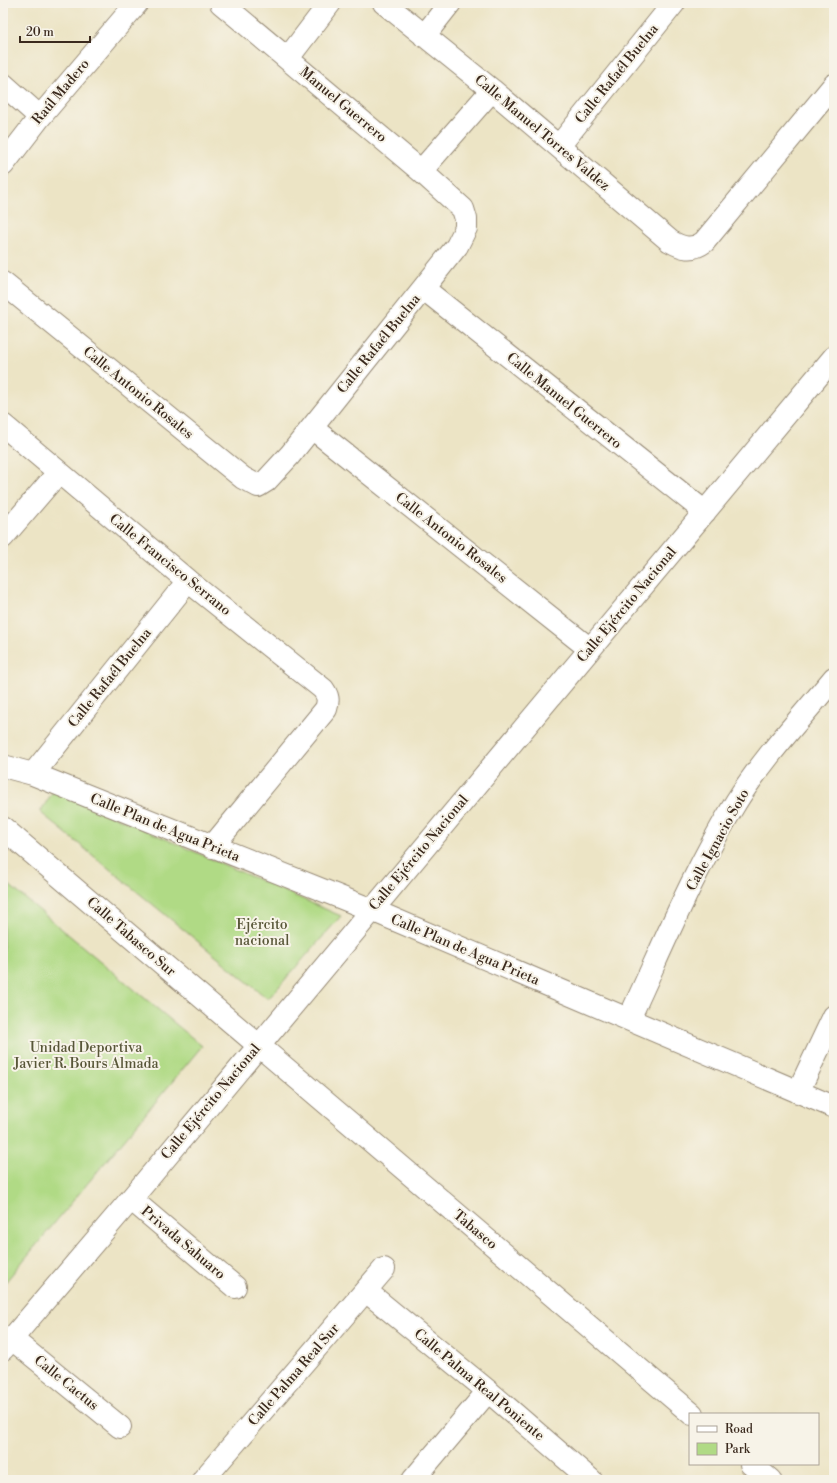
<svg xmlns="http://www.w3.org/2000/svg" width="837" height="1483" viewBox="0 0 837 1483" font-family="'Libre Bodoni',serif">
	<style>
		.green { fill: #b0da85; stroke: #768252 }
		.lines { fill: none; stroke-linecap: round; stroke-linejoin: round }
		.minor-casing { stroke: #948772; stroke-width: 24 }
		.minor { stroke: #fff; stroke-width: 22 }
		.labels { text-anchor: middle; dominant-baseline: central; stroke-width: 4; stroke-linejoin: round; paint-order: stroke }
		.street-label { font-size: 14px; fill: #3b2a1e; stroke: #f7f3e8 }
		.park-label { font-size: 14px; fill: #585638; stroke: #f7f3e8 }
	</style>
	<rect width="100%" height="100%" fill="#f7f3e8"/>
	<filter id="ink" filterUnits="userSpaceOnUse"><feTurbulence type="fractalNoise" baseFrequency=".025" numOctaves="2"/><feDisplacementMap in="SourceGraphic" scale="8" xChannelSelector="R" yChannelSelector="G"/><feConvolveMatrix kernelMatrix="1 2 1 2 8 2 1 2 1" color-interpolation-filters="sRGB"/></filter>
	<filter id="wash" filterUnits="userSpaceOnUse"><feTurbulence type="fractalNoise" baseFrequency=".012" numOctaves="4" result="noise"/><feDisplacementMap in="SourceGraphic" scale="16" xChannelSelector="R" yChannelSelector="G"/><feGaussianBlur stdDeviation="0.9" result="paint"/><feColorMatrix in="noise" values="0 0 0 0 0 0 0 0 0 0 0 0 0 0 0 0 0 1.4 0 .05"/><feComposite in="paint" operator="in"/></filter>
	<g filter="url(#wash)">
		<rect width="100%" height="100%" fill="#ece4c5"/>
		<path class="green" d="M54 790 341 916 268 999 40 812Z
			M3 880 202 1046 3 1285Z"/>
	</g>
	<g filter="url(#ink)">
		<g class="lines">
			<g class="minor-casing">
				<path id="minor" d="M384 3 492 90 670 241C682 248 692 251 704 242L834 85
					M424 36 450 3
					M288 58 330 3
					M3 84 40 117
					M559 146 674 3
					M3 165 40 117 137 3
					M421 171 492 90
					M3 283 243 478 258 486 266 481 290 455 457 246 466 228V219L463 209 421 171 221 3
					M424 289 705 512
					M3 425 188 581 323 689C328 696 329 700 326 709L212 847
					M312 428 590 649
					M3 537 58 473
					M3 766 33 774 372 910 834 1107
					M33 774 188 581
					M3 828 692 1414
					M629 1019C663 946 694 870 736 802 764 757 801 718 834 678
					M798 1092 834 1016
					M131 1199 235 1287
					M366 1291 488 1391 591 1480
					M12 1339 120 1427
					M3 1349 131 1199 834 357
					M751 1464 770 1480
					M203 1480 384 1269
					M413 1480 488 1391"/>
			</g>
			<use href="#minor" class="minor"/>
		</g>
	</g>
	<g class="labels">
		<g class="street-label">
			<text transform="translate(617 74) rotate(-51)">Calle Rafaél Buelna</text>
			<text transform="translate(61 92) rotate(-50)">Raúl Madero</text>
			<text transform="translate(343 105) rotate(40)">Manuel Guerrero</text>
			<text transform="translate(542 133) rotate(40)">Calle Manuel Torres Valdez</text>
			<text transform="translate(379 344) rotate(-51)">Calle Rafaél Buelna</text>
			<text transform="translate(138 393) rotate(39)">Calle Antonio Rosales</text>
			<text transform="translate(564 401) rotate(39)">Calle Manuel Guerrero</text>
			<text transform="translate(451 538) rotate(38)">Calle Antonio Rosales</text>
			<text transform="translate(170 565) rotate(39)">Calle Francisco Serrano</text>
			<text transform="translate(627 605) rotate(-50)">Calle Ejército Nacional</text>
			<text transform="translate(110 678) rotate(-51)">Calle Rafaél Buelna</text>
			<text transform="translate(165 828) rotate(22)">Calle Plan de Agua Prieta</text>
			<text transform="translate(718 840) rotate(-61)">Calle Ignacio Soto</text>
			<text transform="translate(419 853) rotate(-50)">Calle Ejército Nacional</text>
			<text transform="translate(131 937) rotate(41)">Calle Tabasco Sur</text>
			<text transform="translate(465 950) rotate(23)">Calle Plan de Agua Prieta</text>
			<text transform="translate(211 1102) rotate(-50)">Calle Ejército Nacional</text>
			<text transform="translate(475 1230) rotate(40)">Tabasco</text>
			<text transform="translate(183 1243) rotate(40)">Privada Sahuaro</text>
			<text transform="translate(294 1375) rotate(-49)">Calle Palma Real Sur</text>
			<text transform="translate(66 1383) rotate(39)">Calle Cactus</text>
			<text transform="translate(479 1385) rotate(40)">Calle Palma Real Poniente</text>
		</g>
		<g class="park-label">
			<text x="262" y="925">Ejército<tspan x="262" dy="16">nacional</tspan></text>
			<text x="86" y="1048">Unidad Deportiva<tspan x="86" dy="16">Javier R. Bours Almada</tspan></text>
		</g>
	</g>
	<rect width="837" height="1483" fill="none" stroke="#f7f3e8" stroke-width="16"/>
	<rect x="689" y="1413" width="130" height="52" fill="#f7f3e8" stroke="#aca397"/>
	<rect x="697" y="1426" width="20" height="6" fill="#ffffff" stroke="#aca397"/>
	<text x="725" y="1433" font-size="12" fill="#3b2a1e">Road</text>
	<rect x="697" y="1443" width="20" height="12" fill="#b0da85" stroke="#aca397"/>
	<text x="725" y="1453" font-size="12" fill="#3b2a1e">Park</text>
	<path d="M20 36v6h70v-6" fill="none" stroke="#3b2a1e" stroke-width="2"/>
	<text x="26" y="36" font-size="12" fill="#3b2a1e" stroke="#f7f3e8" stroke-width="3" paint-order="stroke">20 m</text>
</svg>
